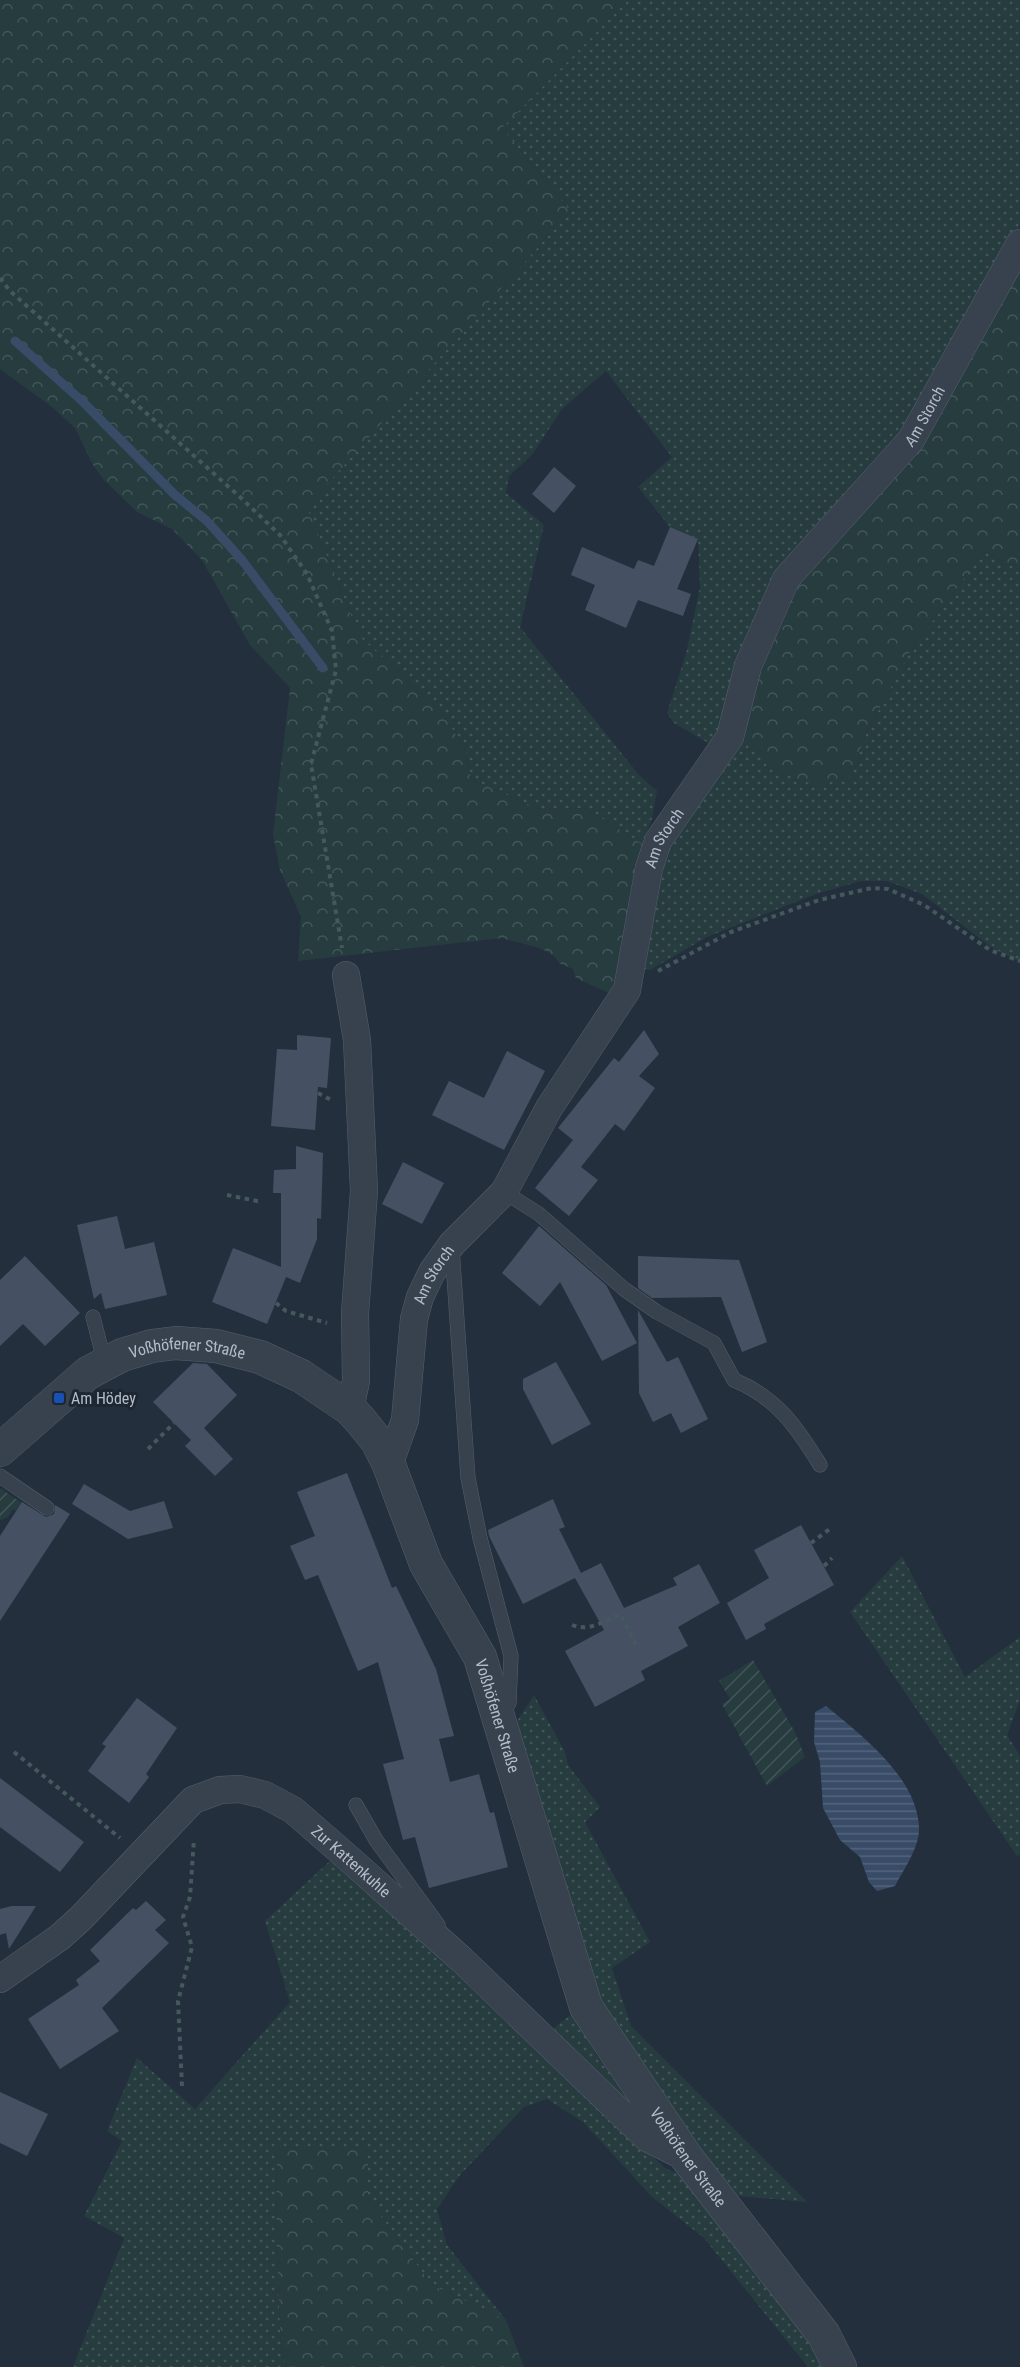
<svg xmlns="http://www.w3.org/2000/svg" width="1020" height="2367" viewBox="0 0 1020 2367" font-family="'Roboto Condensed',sans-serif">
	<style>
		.grass { fill: url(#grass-dots) }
		.forest { fill: url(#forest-crowns) }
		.garden { fill: url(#garden-furrows) }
		.water { fill: url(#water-rules) }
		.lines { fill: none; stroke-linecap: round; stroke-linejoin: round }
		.stream { stroke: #394c67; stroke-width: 9 }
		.building { fill: #455162 }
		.service-casing { stroke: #565f6c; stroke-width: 15 }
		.minor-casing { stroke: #565f6c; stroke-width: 28 }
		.tertiary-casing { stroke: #565f6c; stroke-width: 34 }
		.path { stroke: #44595c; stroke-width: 4; stroke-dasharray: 4.5 4.5; stroke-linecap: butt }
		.service { stroke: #38414e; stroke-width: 14 }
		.minor { stroke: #38414e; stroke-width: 27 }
		.tertiary { stroke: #38414e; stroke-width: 33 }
		.transit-dot { fill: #1a4fb4; stroke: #1d2633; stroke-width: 2 }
		.labels { text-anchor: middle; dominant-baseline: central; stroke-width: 6; stroke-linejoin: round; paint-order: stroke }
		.street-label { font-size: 16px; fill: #b4bcc9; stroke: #1d2633 }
		.poi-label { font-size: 16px; fill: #b4bcc9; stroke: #1d2633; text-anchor: start }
	</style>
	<defs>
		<pattern id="grass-dots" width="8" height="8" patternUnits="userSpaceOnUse" patternTransform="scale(1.5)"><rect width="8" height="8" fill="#263c3f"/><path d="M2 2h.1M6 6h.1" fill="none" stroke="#435659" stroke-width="1.8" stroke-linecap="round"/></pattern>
		<pattern id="forest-crowns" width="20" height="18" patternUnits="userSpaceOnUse" patternTransform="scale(1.5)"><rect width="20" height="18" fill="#263c3f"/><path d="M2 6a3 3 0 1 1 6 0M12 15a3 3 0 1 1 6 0" fill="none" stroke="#435659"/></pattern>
		<pattern id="garden-furrows" width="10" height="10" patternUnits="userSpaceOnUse" patternTransform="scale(1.5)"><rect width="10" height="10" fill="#263c3f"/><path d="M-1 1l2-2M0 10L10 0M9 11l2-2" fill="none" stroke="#435659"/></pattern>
		<pattern id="water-rules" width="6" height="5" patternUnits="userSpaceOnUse" patternTransform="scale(1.5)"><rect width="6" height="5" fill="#394c67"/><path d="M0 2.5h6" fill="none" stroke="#53647b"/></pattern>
	</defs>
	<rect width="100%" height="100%" fill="#242f3e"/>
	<path class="grass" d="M628 0H1020V225L907 427 715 747 674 723 667 713 686 654 700 587 698 539 670 527 638 487 672 457 606 371 562 409 532 455 509 476 506 493 544 525 520 627 639 775 657 791 652 819 642 844 586 808 541 810 471 779 465 749 442 713 360 637 306 507 570 211 502 128Z
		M984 551 1020 570V962L991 947 922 894 887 881H861L816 894 707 937 650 970 645 969 642 964 654 874 740 731 849 778 866 734 909 653Z
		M902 1556 965 1677 1020 1637V1700L1007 1735 1020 1756V1854L1017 1856 850 1612Z
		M534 1695 565 1752 568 1765 600 1807 585 1822 650 1942 612 1968 631 2026 807 2202 727 2195 590 1999 514 1726Z
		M332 1859 665 2168 683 2176 828 2367H808L704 2238 652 2197 583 2122 547 2099 524 2107 460 2175 437 2209 447 2245 506 2320 432 2285 368 2199 367 2147 277 2148 276 2236 281 2347 286 2367H73L124 2238 84 2216 122 2141 107 2131 137 2058 195 2109 290 2002 265 1921Z
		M573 2013 598 2057 640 2113 547 2033Z"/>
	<path class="forest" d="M0 0H628L502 128 570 211 307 507 360 637 442 713 465 749 471 779 541 810 586 808 642 844 624 970 611 994 576 978 573 969 559 963C552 947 519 944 502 938L298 961 301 917 280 870 273 834 290 688 250 645 202 560 172 529 137 512 103 479 93 465 75 428 52 407 0 369Z
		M1020 257V570L984 551 909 653 866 734 850 778 815 785 770 769 740 731 786 595 917 445Z
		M327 2146 368 2147V2199L432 2285 506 2320 524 2367H286L281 2347 276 2236 277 2148Z"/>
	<path class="garden" d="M0 1488 22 1503 16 1511 13 1509 8 1517 0 1520Z
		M753 1660 795 1732 805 1757 767 1786 722 1704 730 1699 719 1681Z"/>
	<path class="water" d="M826 1706C861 1735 917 1777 919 1827 920 1847 904 1869 895 1886L877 1891 869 1882 860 1857 840 1840 823 1808 820 1762 814 1742 815 1712Z"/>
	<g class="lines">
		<path class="stream" d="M15 341 83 402 175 495 207 521 242 560 323 668"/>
	</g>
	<path class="building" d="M554 467 576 486 554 513 532 494Z
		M670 527 698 539 677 589 691 594 683 616 638 600 626 628 585 610 595 585 571 575 582 547 634 569 638 560 654 566Z
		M644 1030 659 1054 639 1076 655 1088 624 1131 615 1124 581 1167 598 1180 569 1216 535 1188 573 1140 558 1128 614 1058 619 1062Z
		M297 1035 331 1038 327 1088 318 1087 315 1130 271 1126 277 1049 297 1050Z
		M507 1051 545 1071 504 1150 432 1115 449 1081 484 1098Z
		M296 1146 323 1153 321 1219 317 1218V1239L300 1283 286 1277 267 1324 212 1302 233 1248 281 1267V1193H273L274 1170 296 1169Z
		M403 1162 444 1183 422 1224 382 1204Z
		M117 1216 125 1249 154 1242 167 1295 105 1309 101 1293 94 1299 77 1225Z
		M539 1226 606 1285 637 1343 602 1361 560 1282 540 1306 502 1273Z
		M25 1256 80 1313 45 1346 23 1324 0 1346V1280Z
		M638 1256 739 1260 767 1342 742 1352 721 1297 652 1298 638 1288Z
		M638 1310 667 1362 678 1357 708 1419 681 1433 671 1413 653 1422 639 1393Z
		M556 1362 591 1424 552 1445 523 1389V1379Z
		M193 1363 207 1364 237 1395 204 1428 233 1459 215 1476 185 1446 191 1440 153 1402Z
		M347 1473 392 1588 396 1586 436 1669 454 1736 439 1739 450 1782 479 1774 490 1813 494 1812 508 1867 429 1888 415 1837 403 1840 383 1764 404 1759 378 1662 358 1671 318 1575 305 1580 290 1546 315 1536 297 1492Z
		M84 1484 130 1511 164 1501 173 1528 128 1539 72 1504Z
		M553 1499 565 1527 559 1529 581 1573 601 1563 624 1608 677 1585 673 1578 699 1564 720 1603 678 1627 688 1646 641 1671 645 1680 595 1707 565 1651 604 1630 575 1578 523 1604 489 1536 488 1530Z
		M22 1502 46 1517 54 1514 55 1505 70 1514 0 1621V1536Z
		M801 1525 834 1585 764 1624 766 1629 746 1640 727 1603 769 1578 754 1550Z
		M137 1698 177 1728 146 1774 149 1777 129 1803 88 1771 106 1746 102 1744Z
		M0 1778 84 1842 60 1872 0 1827Z
		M146 1901 166 1920 155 1930 169 1943 102 2008 119 2031 60 2069 28 2019 79 1985 76 1980 100 1961 90 1950 133 1908 136 1910Z
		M12 1906H36L9 1949 6 1933 0 1935V1909Z
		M0 2092 48 2114 27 2156 0 2143Z"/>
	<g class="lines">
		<g class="service-casing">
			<path id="service" d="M504 1192 539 1214 624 1289 657 1312 714 1343 734 1380C776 1397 797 1427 820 1465
				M452 1248 468 1478 480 1538 511 1656 509 1703 503 1713
				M93 1317 105 1364
				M0 1476 47 1508
				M356 1805 376 1840 438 1925"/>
		</g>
		<g class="minor-casing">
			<g id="minor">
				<path d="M346 975 357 1040 364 1191 355 1313 356 1381 350 1409"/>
				<path id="s1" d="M389 1465 405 1420 414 1319 420 1297 432 1272 452 1244 504 1192 549 1108 627 990 649 868 658 841 730 737 748 666 786 579 911 440 1020 243"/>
				<path id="s2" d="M0 1979 60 1937 81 1918 193 1800 220 1790 240 1789 265 1795 293 1810 355 1864 462 1960 647 2138 687 2158"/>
			</g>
		</g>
		<g class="tertiary-casing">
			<g id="tertiary">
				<path id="s3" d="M0 1450 88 1373 122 1355 152 1346 176 1343 216 1346 260 1357 301 1376 350 1409 361 1421 377 1441 389 1465 426 1564 480 1657 586 2007 687 2158 824 2335 840 2367"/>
			</g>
		</g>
		<path class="path" d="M0 278 10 291 240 497 280 535 307 574 332 631 336 670 311 764 342 948
			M658 971 731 932 819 900 872 888 888 889 924 905 990 950 1020 961
			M318 1093 333 1101
			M227 1195 262 1202
			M276 1303 286 1311 327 1323
			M148 1449 174 1423
			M811 1543 831 1528
			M824 1566 832 1558
			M572 1625C590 1632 604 1621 620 1614L637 1646
			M14 1752 120 1838
			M182 2086 178 2001 192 1947 183 1917 190 1897 194 1839"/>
		<use href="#service" class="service"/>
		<use href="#minor" class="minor"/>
		<use href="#tertiary" class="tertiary"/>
	</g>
	<rect class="transit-dot" x="53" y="1392" width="12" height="12" rx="3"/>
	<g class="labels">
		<g class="street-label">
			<text stroke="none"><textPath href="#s1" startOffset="1206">Am Storch</textPath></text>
			<text stroke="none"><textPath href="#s1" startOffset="702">Am Storch</textPath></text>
			<text stroke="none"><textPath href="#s1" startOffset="198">Am Storch</textPath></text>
			<text stroke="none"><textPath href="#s3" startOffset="222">Voßhöfener Straße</textPath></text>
			<text stroke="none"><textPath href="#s3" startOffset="744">Voßhöfener Straße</textPath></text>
			<text stroke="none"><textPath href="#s2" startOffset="448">Zur Kattenkuhle</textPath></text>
			<text stroke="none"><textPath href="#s3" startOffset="1230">Voßhöfener Straße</textPath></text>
		</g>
		<g class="poi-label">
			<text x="71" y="1398">Am Hödey</text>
		</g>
	</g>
</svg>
